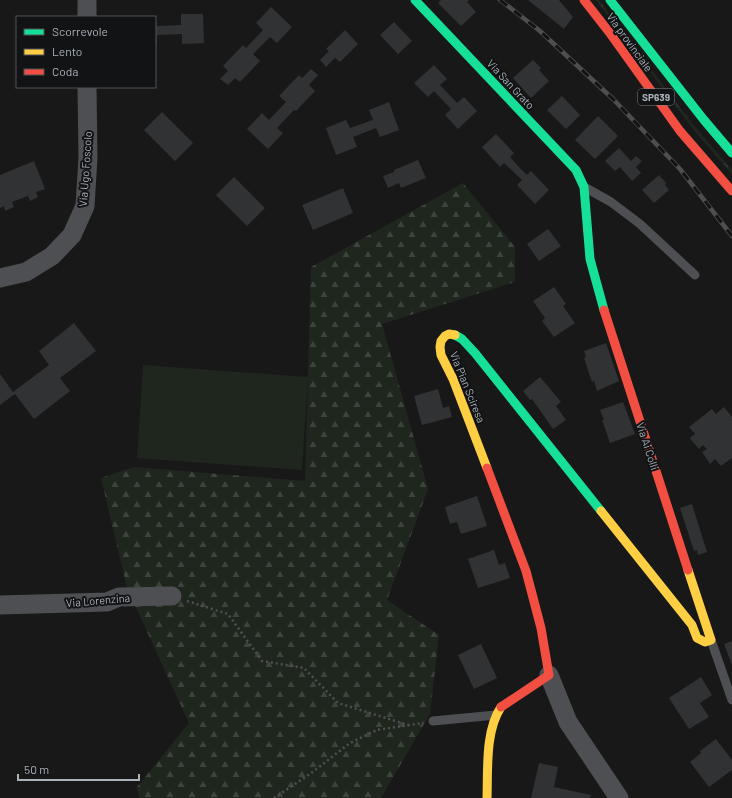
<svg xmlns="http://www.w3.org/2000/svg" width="732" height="798" viewBox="0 0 732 798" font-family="Barlow,sans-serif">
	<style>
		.grass { fill: url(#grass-tufts) }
		.forest { fill: url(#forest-firs) }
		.pitch { fill: #1f261e }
		.building { fill: #313233 }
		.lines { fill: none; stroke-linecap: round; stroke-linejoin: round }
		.path { stroke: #4e5053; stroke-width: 2.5; stroke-dasharray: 2 3; stroke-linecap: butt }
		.lane { stroke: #4d4f52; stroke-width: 9 }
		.street { stroke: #4d4f52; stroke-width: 19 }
		.fast { stroke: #16e098; stroke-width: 9 }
		.slow { stroke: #ffcf43; stroke-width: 9 }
		.jam { stroke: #f24e42; stroke-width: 9 }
		.rail-casing { stroke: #4d4e50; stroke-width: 4.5 }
		.rail { stroke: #121315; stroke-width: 3; stroke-dasharray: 9; stroke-linecap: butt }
		.labels { text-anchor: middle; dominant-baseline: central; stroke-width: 4; stroke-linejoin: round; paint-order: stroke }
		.shield { fill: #121315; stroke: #7c8288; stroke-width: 1 }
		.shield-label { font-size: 10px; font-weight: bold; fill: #aab1b9 }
		.street-label { font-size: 11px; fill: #aab1b9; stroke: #121315 }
	</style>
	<defs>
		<pattern id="grass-tufts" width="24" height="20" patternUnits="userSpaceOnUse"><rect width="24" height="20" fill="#1f261e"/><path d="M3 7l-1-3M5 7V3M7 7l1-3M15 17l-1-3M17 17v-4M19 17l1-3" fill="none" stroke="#3d433d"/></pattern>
		<pattern id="forest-firs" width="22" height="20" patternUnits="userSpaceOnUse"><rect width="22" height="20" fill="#1f261e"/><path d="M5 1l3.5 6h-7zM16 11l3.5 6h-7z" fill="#3d433d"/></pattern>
	</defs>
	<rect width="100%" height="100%" fill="#181819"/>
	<path class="grass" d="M596 0H599L695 127 732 170V174L693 129Z"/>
	<path class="forest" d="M463 183 515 247V282L382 324 428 489 387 600 439 635 430 714 381 798H139L137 787 189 723 127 588 101 478 134 467 305 481 311 267Z"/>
	<path class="pitch" d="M143 365 308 377 302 470 137 458Z"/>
	<path class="building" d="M441 0H469L467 2 476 12 461 26 438 3Z
		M528 0H559L573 17 564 29Z
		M271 7 292 27 277 43 270 37 253 54 260 61 240 82 235 78 228 85 220 79 228 71 223 66 243 45 246 48 263 30 256 23Z
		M181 14H203L204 43 182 44V34L157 35V45H155V18H156L157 26 181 25Z
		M394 22 412 41 398 54 380 35Z
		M345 30 358 44 340 62 335 58 326 67 320 60 329 51 326 49Z
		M533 60 541 68 539 70 549 81 531 98 513 78Z
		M434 65 447 79 440 85 457 103 464 97 477 111 458 129 445 115 451 109 434 91 428 97 414 83Z
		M311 69 318 75 309 85 315 91 296 111 294 110 277 128 283 133 268 149 247 129 262 113 269 120 286 102 279 96 299 75 302 78Z
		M562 96 580 115 566 129 547 110Z
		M389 102 399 130 380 137 376 128 353 137 357 147 336 155 326 128 346 120 350 128 373 120 369 110Z
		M162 112 193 143 175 161 144 130Z
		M598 116 618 136 595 159 575 140Z
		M496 134 514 153 510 157 518 166 527 175 531 171 549 190 535 204 517 185 522 180 504 163 500 167 482 147Z
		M619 148 631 161 636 156 642 161 636 167 641 173 632 181 620 167 615 171 605 161Z
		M418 160 426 178 401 188 399 183 388 188 383 176 394 172V170Z
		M34 161 45 189 36 192 38 197 30 201 28 196 12 202 14 207 5 211 4 206 0 208V175Z
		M659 175 666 183 665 185 669 190 654 203 642 190Z
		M234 177 265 208 247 226 216 195Z
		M343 188 353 213 313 230 302 205Z
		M548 229 561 246 539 261 527 244Z
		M554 287 566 304 563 306 575 323 554 337 542 321 545 318 533 301Z
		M74 323 96 351 60 378 70 391 34 419 15 394 0 405V374L13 392 49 365 39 351Z
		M606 343 619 381 597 391 594 381 592 382 584 358 586 357 584 351Z
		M540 377 561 402 556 406 566 420 553 429 532 399 530 400 523 391Z
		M438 389 443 408 449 406 452 417 422 425 414 396Z
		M623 402 635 434 610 443 602 420H604L600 410Z
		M724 407 732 417V458L721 466 715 459 710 464 702 452 707 449 703 445 699 449 692 441 690 438 695 434 689 427 712 409 716 414Z
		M477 496 487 526 461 534 457 522 450 524 445 507Z
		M692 504 707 552 698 555 697 550 694 551 680 508Z
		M494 550 499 565 505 563 510 578 478 588 468 559Z
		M732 641V665L724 644Z
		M481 644 497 678 474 689 458 655Z
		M701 677 712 695 700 703 709 717 689 729 669 698Z
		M716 739 732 760V770L709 787 690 762 701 753 700 751Z
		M539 763 558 767 554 787 591 795 590 798H531Z"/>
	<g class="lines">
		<path class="path" d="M187 601 228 614 262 661 304 668 338 703 408 725
			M274 798 310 774 350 743 377 730 422 723"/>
		<path class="lane" d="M586 188 611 202 640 224 695 275
			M711 640 732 700
			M433 721 496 715"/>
		<path class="street" d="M87 0V17
			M0 278 26 272 52 256 72 235 85 206 88 158 87 87
			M0 605 107 602 119 597 172 596
			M549 675 568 722 619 798"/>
		<path class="fast" d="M415 0 576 170 584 187 590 259 604 310
			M610 0 704 120 732 153
			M455 335 462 339 475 353 601 511"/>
		<path class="slow" d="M455 335 449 334 445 336 441 341 440 347 441 355 453 379 487 468
			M601 511 692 625 697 638 705 642 711 640 688 570
			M487 798C488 770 485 731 501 707"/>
		<path class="jam" d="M584 0 609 32 680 131 732 191
			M604 310 688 570
			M487 468 526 571 541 628 549 675 501 707"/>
		<g class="rail-casing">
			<path id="rail" d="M500 0 540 31 613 99 680 169 732 236"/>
		</g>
		<use href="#rail" class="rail"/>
	</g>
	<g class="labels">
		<rect class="shield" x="638" y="89" width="36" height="16" rx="3"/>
		<g class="shield-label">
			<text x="656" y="97">SP639</text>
		</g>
		<g class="street-label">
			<text transform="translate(630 42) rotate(54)">Via provinciale</text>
			<text transform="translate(511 84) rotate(47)">Via San Grato</text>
			<text transform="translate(85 169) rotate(-86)">Via Ugo Foscolo</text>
			<text transform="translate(468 387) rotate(68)">Via Pian Sciresa</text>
			<text transform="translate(648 446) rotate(72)">Via Ai Colli</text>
			<text transform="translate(98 600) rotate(-5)">Via Lorenzina</text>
		</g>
	</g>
	<rect x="16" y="16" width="140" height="72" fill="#121315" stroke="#4f5257"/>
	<rect x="24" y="29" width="20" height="6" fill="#16e098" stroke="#4f5257"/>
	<text x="52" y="36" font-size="12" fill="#aab1b9">Scorrevole</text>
	<rect x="24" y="49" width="20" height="6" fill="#ffcf43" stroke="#4f5257"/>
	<text x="52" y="56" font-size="12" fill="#aab1b9">Lento</text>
	<rect x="24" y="69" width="20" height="6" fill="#f24e42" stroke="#4f5257"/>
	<text x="52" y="76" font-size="12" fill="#aab1b9">Coda</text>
	<path d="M18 774v6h121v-6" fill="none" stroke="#aab1b9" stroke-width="2"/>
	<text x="24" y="774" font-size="12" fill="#aab1b9" stroke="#121315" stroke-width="3" paint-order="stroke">50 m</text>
</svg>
